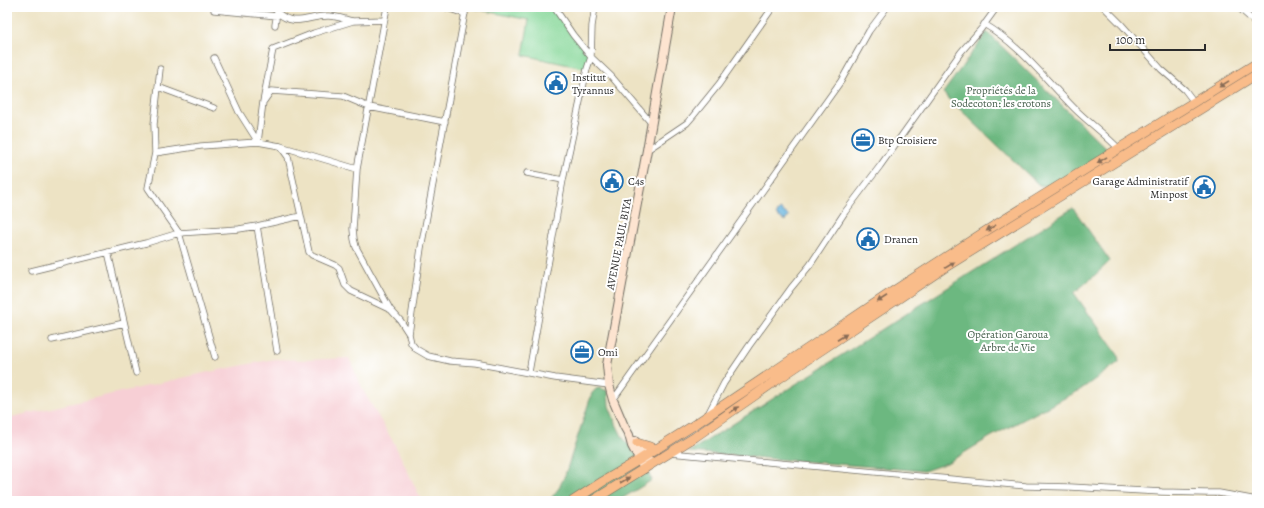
<svg xmlns="http://www.w3.org/2000/svg" width="1264" height="508" viewBox="0 0 1264 508" font-family="Alegreya,serif">
	<style>
		.built { fill: #f7cfd5 }
		.green { fill: #85d798; stroke: #588162 }
		.forest { fill: #6cb880; stroke: #4c7256 }
		.water { fill: #63b2dd; stroke: #476e84 }
		.lines { fill: none; stroke-linecap: round; stroke-linejoin: round }
		.minor-casing { stroke: #6f6b61; stroke-width: 7 }
		.secondary-casing { stroke: #6f6b61; stroke-width: 10 }
		.primary-casing { stroke: #6f6b61; stroke-width: 10 }
		.minor { stroke: #fff; stroke-width: 5.5 }
		.secondary { stroke: #fde4d0; stroke-width: 8 }
		.primary { stroke: #f9bc8a; stroke-width: 9 }
		.oneway { fill: #886c56 }
		.labels { text-anchor: middle; dominant-baseline: central; stroke-width: 4; stroke-linejoin: round; paint-order: stroke }
		.poi-label { font-size: 11px; fill: #2b2b2b; stroke: #fff; text-anchor: start }
		.park-label { font-size: 11px; fill: #465f4c; stroke: #fff }
		.street-label { font-size: 11px; fill: #2b2b2b; stroke: #fff }
	</style>
	<rect width="100%" height="100%" fill="#fff"/>
	<filter id="ink" filterUnits="userSpaceOnUse"><feTurbulence type="fractalNoise" baseFrequency=".025" numOctaves="2"/><feDisplacementMap in="SourceGraphic" scale="8" xChannelSelector="R" yChannelSelector="G"/><feConvolveMatrix kernelMatrix="1 2 1 2 8 2 1 2 1" color-interpolation-filters="sRGB"/></filter>
	<filter id="wash" filterUnits="userSpaceOnUse"><feTurbulence type="fractalNoise" baseFrequency=".012" numOctaves="4" result="noise"/><feDisplacementMap in="SourceGraphic" scale="16" xChannelSelector="R" yChannelSelector="G"/><feGaussianBlur stdDeviation="0.9" result="paint"/><feColorMatrix in="noise" values="0 0 0 0 0 0 0 0 0 0 0 0 0 0 0 0 0 1.4 0 .05"/><feComposite in="paint" operator="in"/></filter>
	<g filter="url(#wash)">
		<rect width="100%" height="100%" fill="#ede3c4"/>
		<path class="built" d="M349 358 364 392 395 445 422 501H7V418L204 373 274 359 307 360Z"/>
		<path class="green" d="M466 7H554L591 57 587 69 523 55 529 20Z"/>
		<path class="forest" d="M987 32 1113 155 1056 187 1039 185 943 93Z
			M1073 208 1110 261 1094 276 1074 293 1118 355 1119 362 1080 390 992 436 947 463 924 471 689 452Z
			M600 388 608 391 609 406 617 426 623 438 643 463 652 480 618 501H549L559 488 565 475 592 393 596 389Z"/>
		<path class="water" d="M780 209 789 216 785 221 776 215Z"/>
	</g>
	<g filter="url(#ink)">
		<g class="lines">
			<g class="minor-casing">
				<path id="minor" d="M387 7 357 169 353 229 354 239 356 247 390 309 400 320 409 334
					M444 7 465 14
					M466 7 421 248 409 334 411 343 416 349 428 356 450 361 475 363 555 378 609 385
					M554 7 573 35 591 57 611 76 652 124
					M1104 7 1122 25 1161 69 1185 90 1194 102
					M1238 7 1257 24
					M214 10 277 16
					M277 12C294 28 308 16 328 16 336 16 344 19 353 21
					M984 24C1019 44 1045 79 1074 108 1088 122 1105 134 1119 149
					M275 25 278 7
					M214 58 239 112 258 142
					M160 69 154 124 155 153 148 188 179 233 215 357
					M158 87 214 108
					M264 101 271 91 343 96 369 107 445 122
					M258 142 263 102 273 49 314 33 353 21 384 20
					M280 146 288 157 309 252 312 255 335 265 339 268 345 285 351 291 389 309
					M647 150 687 123 693 116 719 84 773 7
					M155 153 201 146 258 142 280 146 357 169
					M527 173 563 180
					M257 226 277 351
					M108 252 136 373
					M31 271 146 243 179 233 239 229 257 226 301 216
					M52 340 124 323
					M529 372 563 180 587 69 591 57 592 26 595 7
					M613 400 841 81 869 31 887 7
					M708 414 724 383 749 346 791 288 810 265 845 212 880 166 961 52 981 29 997 7
					M670 453 1026 486 1070 487 1162 492 1206 493H1219L1257 500"/>
			</g>
			<g class="secondary-casing">
				<path id="secondary" d="M635 441 651 464
					M644 469 632 446 629 435 624 426 613 400 609 385 607 365 647 150 672 7"/>
			</g>
			<g class="primary-casing">
				<path id="primary" d="M637 443 657 449
					M573 501 602 482 639 460 691 427 889 294 989 229 1257 63
					M592 501 695 437 787 373 944 268 1257 74"/>
			</g>
			<use href="#minor" class="minor"/>
			<use href="#secondary" class="secondary"/>
			<use href="#primary" class="primary"/>
		</g>
		<defs><path id="oneway-solid" d="M-6-.8H1V-3.2L6.5 0L1 3.2V.8H-6Z"/></defs>
		<g class="oneway">
			<use href="#oneway-solid" transform="translate(1224 84) rotate(148)"/>
			<use href="#oneway-solid" transform="translate(1102 160) rotate(148)"/>
			<use href="#oneway-solid" transform="translate(991 228) rotate(148)"/>
			<use href="#oneway-solid" transform="translate(950 265) rotate(-32)"/>
			<use href="#oneway-solid" transform="translate(882 299) rotate(147)"/>
			<use href="#oneway-solid" transform="translate(842 337) rotate(-33)"/>
			<use href="#oneway-solid" transform="translate(734 410) rotate(-35)"/>
			<use href="#oneway-solid" transform="translate(625 480) rotate(-32)"/>
		</g>
	</g>
	<defs>
		<g id="civic-ring" transform="scale(1.15)"><circle r="9.5" fill="#fff" stroke="#1f6fb2" stroke-width="1.5"/><path d="M-.6-6.5H3V-4.5H.6V-3L4-1V1h2V6H-6V1h2V-1L-.6-3ZM-1.2 2.5V6h2.4V2.5Z" fill="#1f6fb2"/></g>
		<g id="office-ring" transform="scale(1.15)"><circle r="9.5" fill="#fff" stroke="#1f6fb2" stroke-width="1.5"/><path d="M-6-3h4V-5.5h4V-3h4V5H-6ZM-1-4.5V-3h2v-1.5ZM-6 0V1H6V0Z" fill="#1f6fb2"/></g>
	</defs>
	<g fill-rule="evenodd">
		<use href="#civic-ring" x="556" y="83"/>
		<use href="#office-ring" x="863" y="140"/>
		<use href="#civic-ring" x="612" y="181"/>
		<use href="#civic-ring" x="1204" y="187"/>
		<use href="#civic-ring" x="868" y="239"/>
		<use href="#office-ring" x="582" y="352"/>
	</g>
	<g class="labels">
		<g class="poi-label">
			<text x="572" y="77">Institut<tspan x="572" dy="13">Tyrannus</tspan></text>
			<text x="878" y="140">Btp Croisiere</text>
			<text x="628" y="181">C4s</text>
			<text x="1188" y="181" text-anchor="end">Garage Administratif<tspan x="1188" dy="13">Minpost</tspan></text>
			<text x="884" y="239">Dranen</text>
			<text x="598" y="352">Omi</text>
		</g>
		<g class="park-label">
			<text x="1001" y="90">Propriétés de la<tspan x="1001" dy="13">Sodecoton: les crotons</tspan></text>
			<text x="1008" y="334">Opération Garoua<tspan x="1008" dy="13">Arbre de Vie</tspan></text>
		</g>
		<g class="street-label">
			<text transform="translate(619 244) rotate(-79)">AVENUE PAUL BIYA</text>
		</g>
	</g>
	<rect width="1264" height="508" fill="none" stroke="#fff" stroke-width="24"/>
	<path d="M1110 44v6h95v-6" fill="none" stroke="#2b2b2b" stroke-width="2"/>
	<text x="1116" y="44" font-size="12" fill="#2b2b2b" stroke="#ffffff" stroke-width="3" paint-order="stroke">100 m</text>
</svg>
